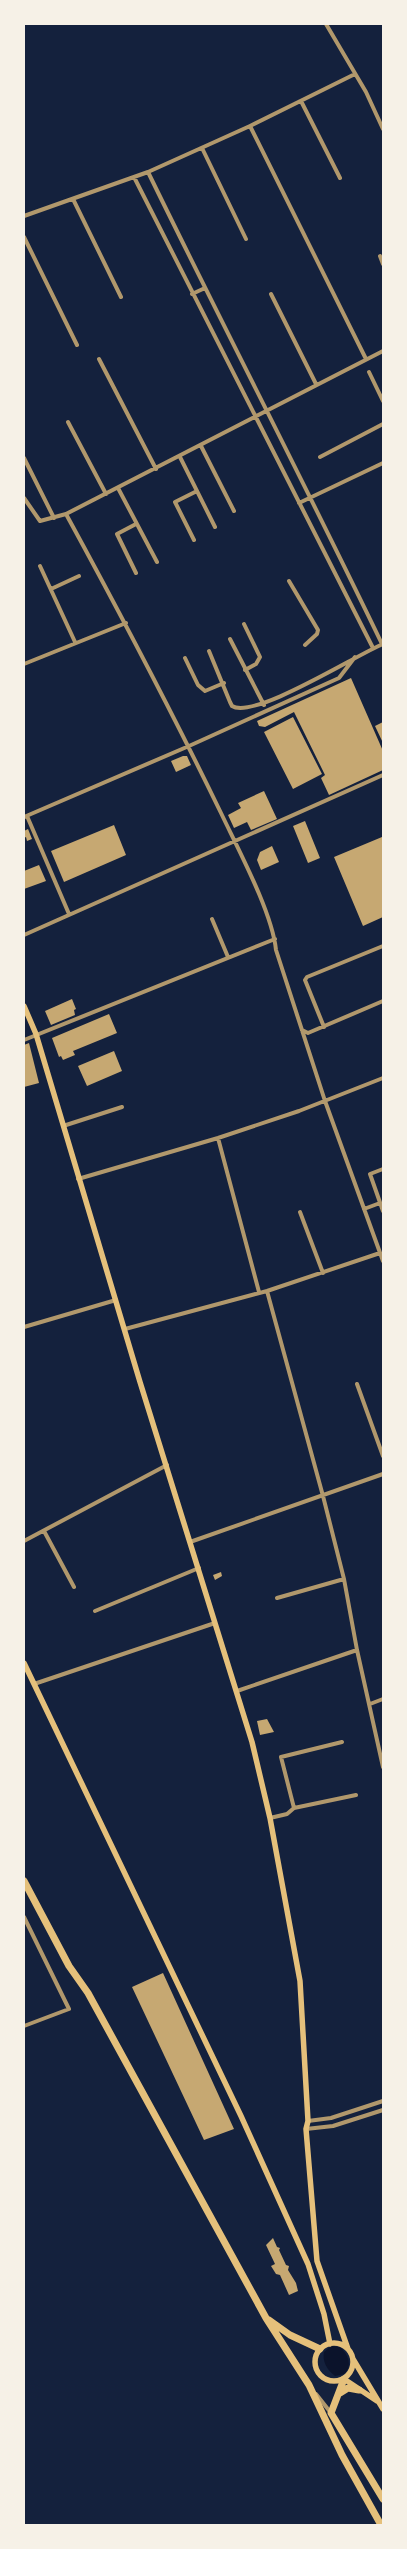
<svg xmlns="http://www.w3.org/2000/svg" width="407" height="2549" viewBox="0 0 407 2549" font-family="'IBM Plex Sans',sans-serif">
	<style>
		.water { fill: #0b132b }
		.building { fill: #c6a872 }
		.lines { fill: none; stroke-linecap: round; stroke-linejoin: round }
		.minor { stroke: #b1986c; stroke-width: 4 }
		.secondary { stroke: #e5c07b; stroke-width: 5.5 }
		.trunk { stroke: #e5c07b; stroke-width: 7 }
	</style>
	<rect width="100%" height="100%" fill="#14213d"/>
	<path class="water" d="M331 2346 340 2347C348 2354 353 2366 344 2374L335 2376C327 2370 322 2361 324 2352Z"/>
	<path class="building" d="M351 678 383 751V770L329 795 321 778 325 775 294 712 265 727 259 726 257 721Z
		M293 717 322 774 293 789 264 732Z
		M383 722V743L375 726Z
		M183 756H187L191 765 176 772 171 761Z
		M264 791 277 819 251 830 247 822 234 828 228 815 241 808 238 803Z
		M305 821 320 858 308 863 293 826Z
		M114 825 126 855 64 882 51 851Z
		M28 829 32 839 27 841 26 837 24 838V831Z
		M382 837 383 917 363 926 334 857Z
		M272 846 279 862 261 870 257 860 260 852Z
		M39 865 46 881 24 889V871Z
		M72 999 76 1009 74 1010 75 1015 51 1025 45 1011Z
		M109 1014 117 1033 73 1051 75 1055 63 1060 61 1056 59 1057 52 1038Z
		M29 1043 39 1083 24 1087V1045Z
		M114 1051 122 1071 87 1086 78 1066Z
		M221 1572 222 1576 215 1580 213 1575Z
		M267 1719 274 1732 260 1735 257 1721Z
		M163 1973 234 2129 204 2140 132 1987Z
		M273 2238 277 2247 280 2248 279 2250 286 2265 289 2266 288 2270 296 2283 298 2291 289 2295 280 2275 276 2274 271 2266 275 2264 266 2245Z"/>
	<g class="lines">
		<path class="minor" d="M326 24 366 92 383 129
			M301 101 340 178
			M250 126 366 359
			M202 148 246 239
			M148 172C225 330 306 486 382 644
			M134 177 373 648
			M73 199 121 297
			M24 216 148 172 250 126 355 74
			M24 237 77 345
			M380 256 383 264
			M192 294 205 288
			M271 294 316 384
			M99 359 156 469
			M369 372 383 401
			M68 422 106 494
			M201 446 234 511
			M180 457 215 527
			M320 457 383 424
			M24 458 54 518
			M118 488 157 562
			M24 498 40 521 66 514 383 351
			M299 503 383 463
			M66 514C120 613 172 712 221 813 238 849 272 912 276 950L325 1101 383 1261
			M194 540 175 502 197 491
			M40 566 75 642
			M136 573 117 534 136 524
			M289 581 318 630 317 634 305 645
			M51 589 79 576
			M244 624 260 657 256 664 245 670
			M230 639 264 705
			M209 651 230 702 232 706C254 720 356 655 383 644
			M185 658 198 685 205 691 224 683
			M24 664 126 623
			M27 816 69 914
			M24 817 189 746 339 678 355 657
			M212 919 228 957
			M24 935 383 775
			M324 1027 305 980 307 977 383 946
			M302 1030 308 1033 383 1001
			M24 1040 275 939
			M63 1126 122 1107
			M218 1138 259 1292
			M383 1169 370 1174 383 1211
			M78 1179 218 1138 299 1111 383 1078
			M364 1209 380 1203
			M300 1212 323 1273
			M267 1291 323 1496 344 1579 357 1650 383 1767
			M24 1327 116 1300
			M125 1329 267 1291 380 1253
			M357 1384 383 1456
			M44 1531 74 1587
			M24 1541 167 1465
			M190 1542 383 1474
			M277 1598 344 1579
			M95 1611 199 1568
			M34 1684 215 1623
			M237 1691 357 1650
			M370 1704 383 1699
			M294 1808 281 1757 342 1742
			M270 1818 287 1814 294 1808 356 1795
			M24 1917 69 2009 24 2026
			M308 2121 331 2118 383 2101
			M306 2129 333 2126 383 2110
			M316 2394 331 2413"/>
		<path class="secondary" d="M24 1006 36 1034 140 1382 252 1742 270 1818 300 1981 308 2121 306 2129 317 2261 348 2349
			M24 1663 241 2116 308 2264 324 2314 330 2344
			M315 2362a19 19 0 1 1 38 0a19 19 0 1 1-38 0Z
			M353 2359 383 2409
			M344 2379 377 2401"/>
		<path class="trunk" d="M24 1881 69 1966 88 1993 266 2318 309 2385 342 2455 381 2525
			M269 2320 290 2335 320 2349
			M344 2379 331 2413 383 2499
			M340 2393 348 2388 359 2390"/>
	</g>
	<rect width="407" height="2549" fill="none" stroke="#f6f1e7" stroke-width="50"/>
</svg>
